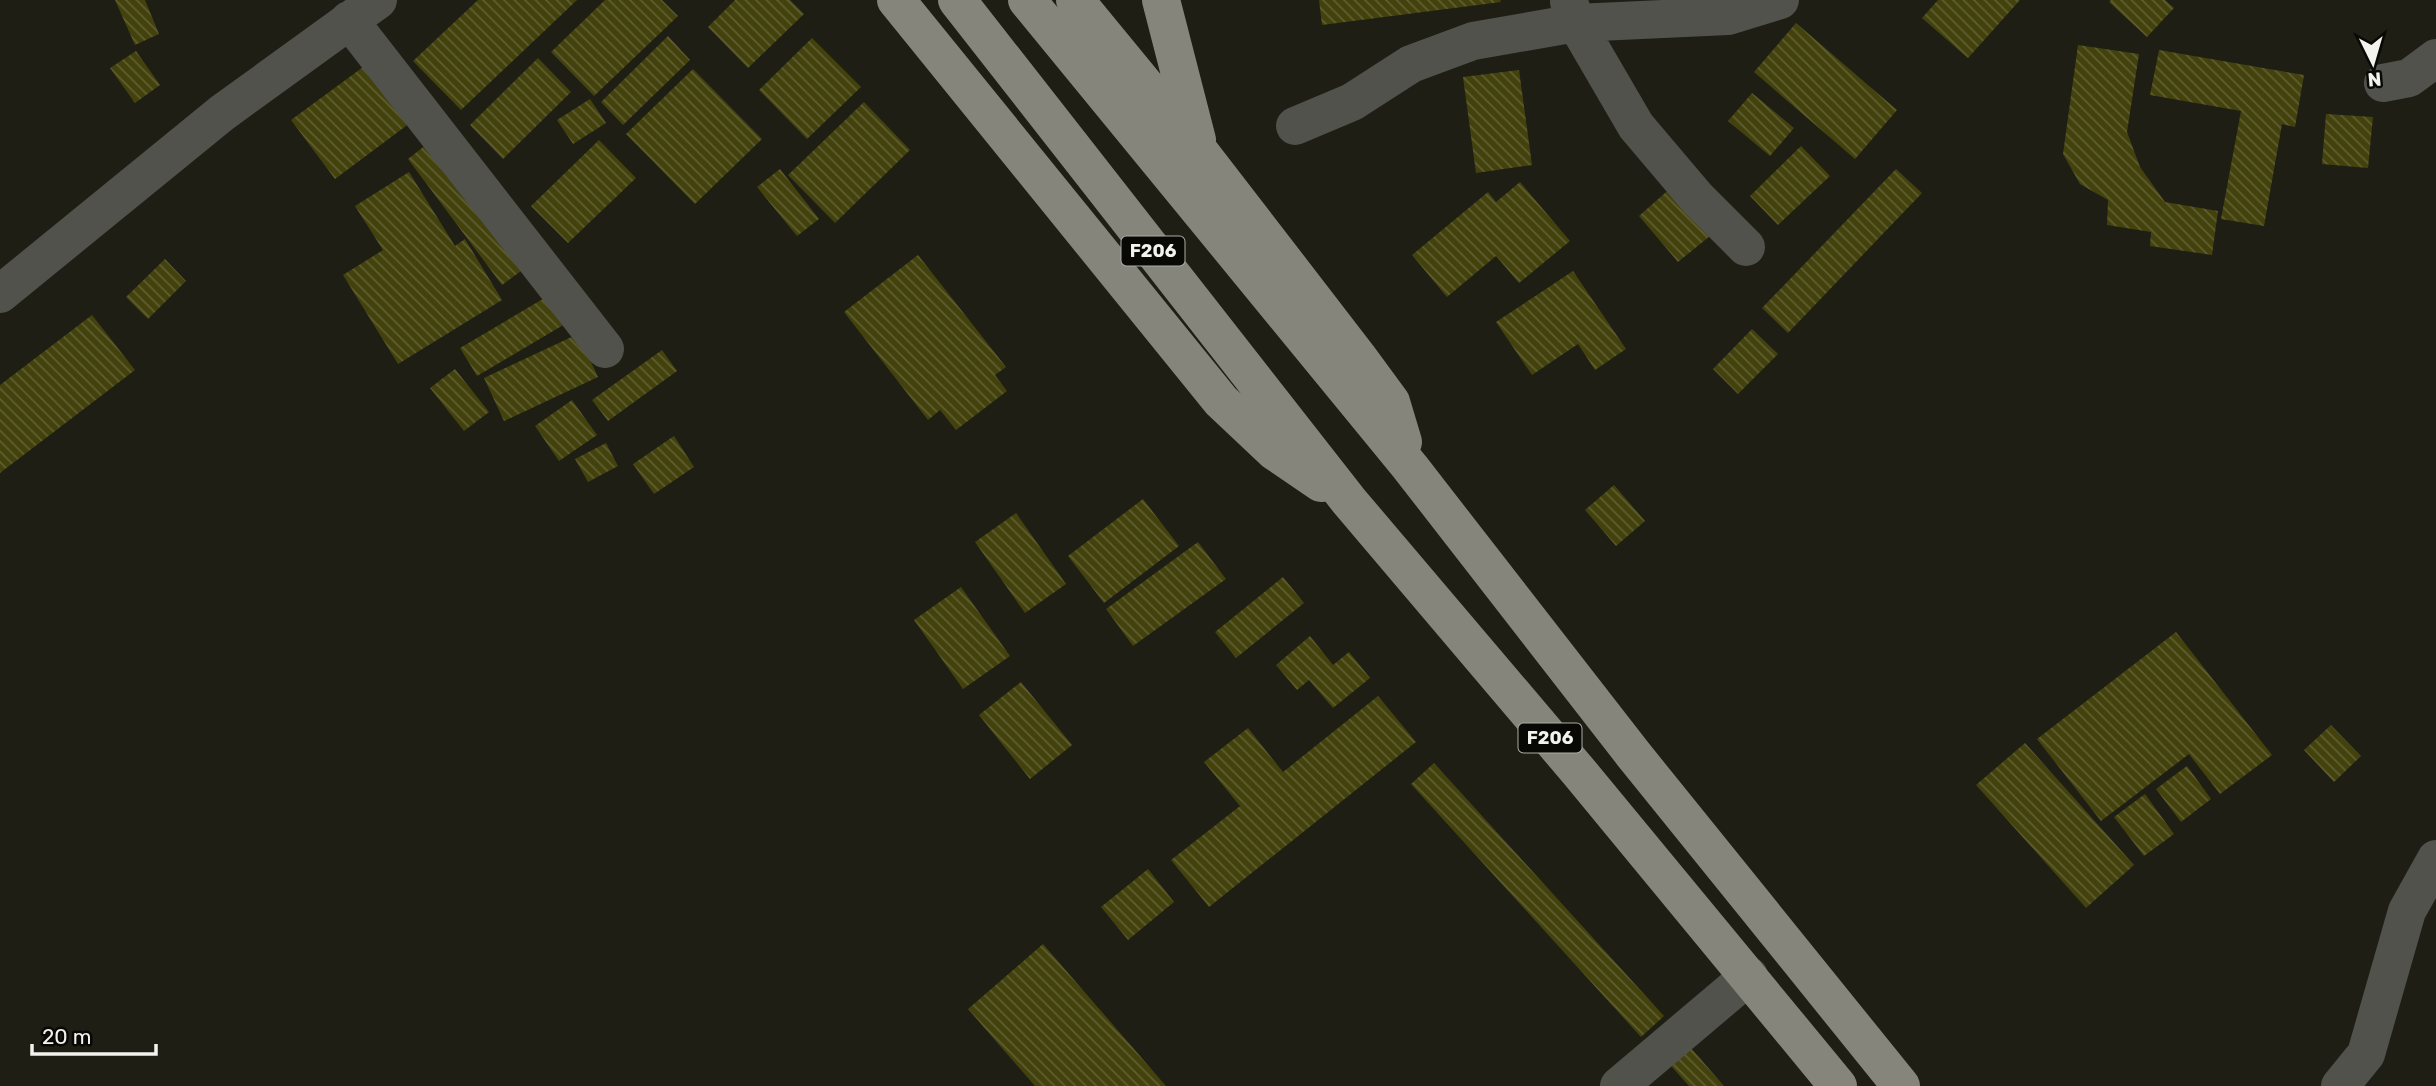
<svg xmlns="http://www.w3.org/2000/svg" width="2436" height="1086" viewBox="0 0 2436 1086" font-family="Rubik,sans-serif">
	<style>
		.building { fill: url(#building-back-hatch) }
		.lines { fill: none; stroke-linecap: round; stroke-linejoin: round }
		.minor { stroke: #52524d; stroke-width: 38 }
		.major { stroke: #85857c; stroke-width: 38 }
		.labels { text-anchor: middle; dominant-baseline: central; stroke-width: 5; stroke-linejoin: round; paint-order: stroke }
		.shield { fill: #080805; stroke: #acaca7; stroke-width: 2 }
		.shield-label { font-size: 18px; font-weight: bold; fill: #f3f3ed }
	</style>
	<defs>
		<pattern id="building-back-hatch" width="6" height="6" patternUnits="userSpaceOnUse" patternTransform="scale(1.75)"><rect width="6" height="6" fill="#43420d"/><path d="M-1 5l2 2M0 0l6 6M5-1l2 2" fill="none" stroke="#5f5e31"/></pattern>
	</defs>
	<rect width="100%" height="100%" fill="#1e1e15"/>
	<path class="building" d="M115 0H145L159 34 135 45Z
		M478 0H577L461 110 413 61Z
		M605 0H662L678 16 594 96 551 52Z
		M735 0H790L804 14 748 68 708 27Z
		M1319 0H1500L1501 2 1322 25Z
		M1938 0H2020L1968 58 1922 18Z
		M2111 0H2165L2174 8 2147 37 2109 2Z
		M1796 23 1897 110 1855 159 1754 72Z
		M668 36 690 60 623 125 601 102Z
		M812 38 861 87 807 139 759 90Z
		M2078 45 2139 54 2127 132 2140 167 2165 202 2218 211 2212 255 2150 246 2151 232 2107 225 2108 200 2080 184 2063 154Z
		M2159 50 2304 75 2295 127 2282 124 2264 226 2221 219 2241 111 2150 95Z
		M136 51 160 85 135 103 110 68Z
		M538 58 571 92 503 159 470 125Z
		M374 59 418 117 335 179 291 120Z
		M693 69 762 139 695 204 626 134Z
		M1519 70 1532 165 1476 173 1463 77Z
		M1752 93 1794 128 1770 156 1728 121Z
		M590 99 606 123 573 144 557 120Z
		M864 102 910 150 835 223 788 175Z
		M2326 114 2373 117 2368 168 2322 164Z
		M436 137 532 263 502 285 408 159Z
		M599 140 636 178 568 243 531 206Z
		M1801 146 1830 176 1778 225 1750 196Z
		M780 169 819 219 797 236 757 187Z
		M1896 169 1922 193 1788 333 1762 308Z
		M409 172 455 246 465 239 502 300 398 364 343 275 383 250 355 206Z
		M1520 182 1570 241 1519 283 1496 256 1447 297 1412 255 1488 192 1496 202Z
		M1674 185 1715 232 1678 262 1639 216Z
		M918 255 1006 367 995 375 1007 391 956 430 940 410 928 420 844 312Z
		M165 259 186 281 148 319 126 297Z
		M1573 271 1626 349 1595 370 1578 344 1532 375 1496 322Z
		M553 293 570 321 477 376 460 348Z
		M92 315 135 370 0 473V385Z
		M1752 329 1778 354 1738 394 1713 369Z
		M578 334 598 377 504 421 484 378Z
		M662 350 677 371 608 421 592 400Z
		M455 369 489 412 464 431 430 388Z
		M572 400 597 435 559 461 535 426Z
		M674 436 694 467 654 494 633 464Z
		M606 443 618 466 588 482 575 459Z
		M1614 485 1645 521 1616 546 1585 510Z
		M1143 499 1179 546 1104 603 1068 556Z
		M1016 513 1066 584 1025 613 975 542Z
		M1198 542 1226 579 1133 646 1106 609Z
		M1283 577 1304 603 1236 658 1215 632Z
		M961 587 1010 656 963 689 914 620Z
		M2176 632 2272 755 2220 794 2189 754 2101 821 2037 739Z
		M1310 636 1333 665 1349 652 1370 678 1333 708 1309 680 1297 690 1276 665Z
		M1021 682 1072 745 1030 779 979 715Z
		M1378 696 1416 742 1209 907 1171 860 1240 806 1204 762 1248 728 1283 772Z
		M2331 725 2361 756 2334 782 2304 750Z
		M2025 743 2134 865 2086 908 1976 785Z
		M1434 763 1664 1016 1641 1037 1411 784Z
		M2187 766 2211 799 2181 822 2156 789Z
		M2145 794 2174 834 2144 856 2114 817Z
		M1148 869 1174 902 1128 940 1101 907Z
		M1043 944 1166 1086H1035L968 1009Z
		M1684 1040 1724 1086H1689L1664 1058Z"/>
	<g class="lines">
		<path class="minor" d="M1569 2 1576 23 1636 126 1697 198 1746 247
			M349 20 605 349
			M2383 83 2409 78 2436 58
			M1295 126 1352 102 1411 64 1473 41 1576 23 1728 16 1780 0
			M0 294 222 113 378 0
			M1619 1086 1749 976
			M2340 1086 2366 1054 2407 911 2436 859"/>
		<path class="major" d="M896 0 1221 401 1274 451 1321 483
			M957 0 1349 501 1579 772 1838 1086
			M1027 0 1410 467 1633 754 1901 1086
			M1075 0 1200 152 1358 357 1391 402 1403 442
			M1161 0 1197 140"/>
	</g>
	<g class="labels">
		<g class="shield">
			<rect x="1121.5" y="236.5" width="63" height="29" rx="5"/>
			<rect x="1518.5" y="723.5" width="63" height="29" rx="5"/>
		</g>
		<g class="shield-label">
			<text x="1153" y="251">F206</text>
			<text x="1550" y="738">F206</text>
		</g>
	</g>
	<g transform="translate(2373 63) rotate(175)" stroke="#080805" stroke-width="5" paint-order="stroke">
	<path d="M0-5L12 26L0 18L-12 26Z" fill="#f3f3ed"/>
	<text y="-10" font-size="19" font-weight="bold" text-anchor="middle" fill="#f3f3ed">N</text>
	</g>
	<path d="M32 1044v10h124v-10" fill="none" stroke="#f3f3ed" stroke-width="3.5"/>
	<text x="42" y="1044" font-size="21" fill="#f3f3ed" stroke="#080805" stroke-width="5" paint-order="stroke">20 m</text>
</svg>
